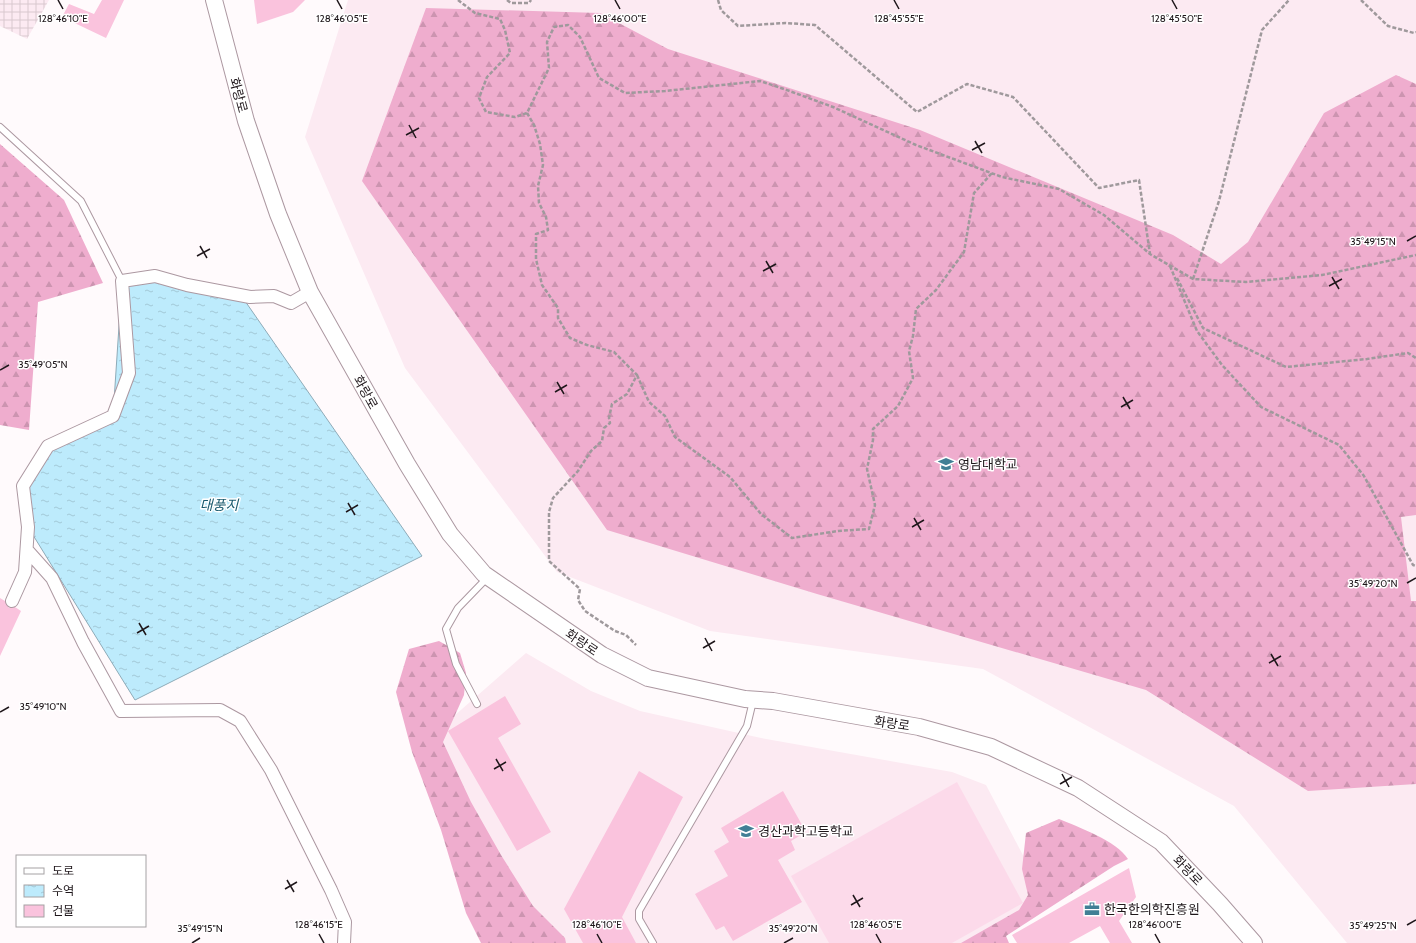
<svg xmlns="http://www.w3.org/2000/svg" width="1416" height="943" viewBox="0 0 1416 943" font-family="Cabin,'Noto Sans KR',sans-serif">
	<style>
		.built { fill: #fceaf2 }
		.industrial { fill: url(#industrial-grid) }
		.forest { fill: url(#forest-firs) }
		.pitch { fill: #fcdaea }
		.water { fill: url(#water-ripples); stroke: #8eabb8 }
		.building { fill: #fac3dd }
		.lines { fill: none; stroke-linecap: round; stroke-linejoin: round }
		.service-casing { stroke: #ac98a1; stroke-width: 8 }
		.minor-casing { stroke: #ac98a1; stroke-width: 14 }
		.tertiary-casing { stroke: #ac98a1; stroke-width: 18 }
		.path { stroke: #9f999c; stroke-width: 2.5; stroke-dasharray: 4 2; stroke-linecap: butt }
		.service { stroke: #fff; stroke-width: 6 }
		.minor { stroke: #fff; stroke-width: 12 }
		.tertiary { stroke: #fff; stroke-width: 16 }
		.ticks { fill: none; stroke: #1f171b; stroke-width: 1.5 }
		.labels { text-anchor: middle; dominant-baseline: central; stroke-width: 3; stroke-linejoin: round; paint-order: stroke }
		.street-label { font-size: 13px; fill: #1f171b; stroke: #fff }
		.poi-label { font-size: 13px; fill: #1f171b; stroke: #fff; text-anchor: start }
		.water-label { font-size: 14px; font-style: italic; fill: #1a5a6e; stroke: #fff }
		.ticks-label { font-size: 10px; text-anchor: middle; fill: #1f171b; stroke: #fff; stroke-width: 3; stroke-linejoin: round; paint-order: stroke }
	</style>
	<defs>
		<pattern id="industrial-grid" width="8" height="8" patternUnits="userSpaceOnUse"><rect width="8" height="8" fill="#fceaf2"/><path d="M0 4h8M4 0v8" fill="none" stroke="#d8c8cf"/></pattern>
		<pattern id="forest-firs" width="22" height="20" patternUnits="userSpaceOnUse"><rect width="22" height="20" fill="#efadce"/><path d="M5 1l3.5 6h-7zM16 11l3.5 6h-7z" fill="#cc94b0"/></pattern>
		<pattern id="water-ripples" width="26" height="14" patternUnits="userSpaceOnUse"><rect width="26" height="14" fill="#bdebfc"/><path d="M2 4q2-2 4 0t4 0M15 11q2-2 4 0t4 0" fill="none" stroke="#a2c9d7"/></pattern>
	</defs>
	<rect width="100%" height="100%" fill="#fffafc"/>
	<path class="built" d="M348 0H1416V943H1347L1234 806 983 669 710 631 557 572 405 368 305 137Z
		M526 653 591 691 640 711 761 738 952 772 986 785 1034 876 1032 911 976 943H545L430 737Z"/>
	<path class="industrial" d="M0 0H49L27 39 0 26Z"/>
	<path class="forest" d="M426 8 600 13 668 49 920 130 1173 235 1221 264 1248 242 1324 113 1396 75 1416 84V515L1401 517 1411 601H1416V784L1308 791 1146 690 817 594 607 530 362 181Z
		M0 144 64 200 103 283 38 302 29 430 0 425Z
		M439 641 460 653 466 673 464 695 443 742 471 802 501 855 533 906 565 938 566 943H481L466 913 441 830 412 752 396 692 409 649Z
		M1059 819C1078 827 1117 841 1128 859L1114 866 1006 936 1009 943H961L1019 910 1028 895 1022 869 1026 833Z"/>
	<path class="pitch" d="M957 782 1023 903 952 943H829L791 876Z"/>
	<path class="water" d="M155 276 187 285 236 288 422 556 135 700 28 527 23 486 48 446 113 416 122 281Z"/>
	<path class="building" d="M102 0H124L106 38 62 17 69 4 94 14Z
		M254 0H305L293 12 257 24Z
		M0 598 5 601 9 608 15 607 21 611 0 656Z
		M505 696 521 724 498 738 551 832 517 851 448 731Z
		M639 771 683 797 622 917 636 943H583L564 909Z
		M783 791 806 832 791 841 795 850 778 860 802 902 733 941 724 926 716 930 695 894 728 876 714 851 729 842 721 828Z
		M1129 868 1136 897 1119 921 1132 943H1110L1100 926 1069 943H1017L1012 935Z"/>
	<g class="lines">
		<g class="service-casing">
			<path id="service" d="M0 127 81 201 122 281
				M477 704 456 664 446 629 458 608 487 578
				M653 943 639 919V911L747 726 753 701"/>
		</g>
		<g class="minor-casing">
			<path id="minor" d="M27 550 52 578 83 642 121 711 220 710 240 721 271 770 331 890 345 922 344 943
				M12 601 25 572 28 527 23 486 48 446 113 416 129 373 122 281 155 276 187 285 250 297 274 296 291 303 310 292"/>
		</g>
		<g class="tertiary-casing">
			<path id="tertiary" d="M214 0 246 121 278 214 310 292 407 464 450 534 484 574 602 655 648 678 745 699 773 701 919 727 991 747 1078 788 1161 842 1220 904 1254 943"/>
		</g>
		<path class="path" d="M458 0 475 13 500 19 505 30 510 53 487 77 479 98 486 112 515 117 527 113 549 68 547 42 554 27 568 25 580 37 599 78 625 93 665 91 760 81 784 89 833 107 916 145 1002 177 1059 189 1104 215 1150 254 1193 279 1246 282 1322 275 1416 255
			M507 0 511 3H529L531 0
			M718 0 721 10 738 26 786 23 815 25 917 112 967 84 1013 97 1099 188 1139 180 1150 254
			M1361 0 1388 26 1414 33 1416 32
			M527 113 534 125 540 144 543 165 538 186 539 203 546 217 548 230 536 234V259L542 285 558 308V318L570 338 587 345 614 352 637 375 627 394 612 404 609 418 610 423 604 428 602 441 591 451 578 471 553 498 549 512V561L580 589 578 600 585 611 615 631 626 635 636 645
			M1170 266 1197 331 1222 365 1261 407 1339 445 1364 476 1413 565 1416 566
			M1177 278 1203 328 1286 367 1367 359 1408 353 1416 358
			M1193 279 1219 201 1262 30 1289 0
			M637 375 649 402 665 416 675 437 730 477 761 514 792 538 838 531 869 529 875 505 867 469 873 440V429L898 406 913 378 909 351 913 336 916 309 936 290 964 252 974 193 992 173"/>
		<use href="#service" class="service"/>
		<use href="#minor" class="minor"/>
		<use href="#tertiary" class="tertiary"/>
	</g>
	<path class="ticks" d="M58 0 63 9M337 0 342 9M615 0 620 9M894 0 899 9M1172 0 1177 9M409 125 416 138M406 135 419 128M975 141 982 153M972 150 985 143M1407 241 1416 236M200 246 207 258M197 256 210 249M766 261 773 273M763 271 776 264M1332 277 1339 289M1329 286 1342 279M0 370 9 365M557 382 564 394M555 392 567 385M1123 397 1130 409M1121 407 1133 400M348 503 355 515M346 512 358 505M914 518 921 530M912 527 924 520M1407 583 1416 578M139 623 146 635M137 633 149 626M705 638 712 651M703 648 715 641M1271 654 1278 666M1269 663 1281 656M0 712 9 707M496 759 503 771M494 769 506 762M1062 774 1069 787M1060 784 1072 777M287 880 294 892M285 889 297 882M853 895 860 907M851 905 863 898M1407 925 1416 920M319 934 324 943M597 934 602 943M876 934 881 943M1155 934 1160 943M192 943 200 938M784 943 793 938"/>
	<defs>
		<g id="university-bare" transform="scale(1.2)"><path d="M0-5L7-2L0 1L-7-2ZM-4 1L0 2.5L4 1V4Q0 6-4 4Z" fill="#417f95" stroke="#fff" stroke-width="2.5" paint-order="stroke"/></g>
		<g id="school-bare" transform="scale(1.2)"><path d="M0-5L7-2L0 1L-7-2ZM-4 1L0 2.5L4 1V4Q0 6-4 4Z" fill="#417f95" stroke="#fff" stroke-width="2.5" paint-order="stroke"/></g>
		<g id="office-bare" transform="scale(1.2)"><path d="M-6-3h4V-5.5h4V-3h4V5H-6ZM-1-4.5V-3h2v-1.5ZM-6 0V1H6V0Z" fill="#417f95" stroke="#fff" stroke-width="2.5" paint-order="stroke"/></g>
	</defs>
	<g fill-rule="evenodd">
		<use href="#university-bare" x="946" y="464"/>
		<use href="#school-bare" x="746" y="831"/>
		<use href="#office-bare" x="1092" y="909"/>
	</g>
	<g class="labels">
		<g class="street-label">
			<text transform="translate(239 95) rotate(75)">화랑로</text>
			<text transform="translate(366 392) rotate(61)">화랑로</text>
			<text transform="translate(582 642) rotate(34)">화랑로</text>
			<text transform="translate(892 723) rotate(9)">화랑로</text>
			<text transform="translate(1188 870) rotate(46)">화랑로</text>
		</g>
		<g class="poi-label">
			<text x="958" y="464">영남대학교</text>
			<text x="758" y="831">경산과학고등학교</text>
			<text x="1104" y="909">한국한의학진흥원</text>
		</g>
		<g class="water-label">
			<text x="219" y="505">대풍지</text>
		</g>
	</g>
	<g class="ticks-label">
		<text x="1177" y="22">128°45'50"E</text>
		<text x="63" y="22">128°46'10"E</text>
		<text x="342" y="22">128°46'05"E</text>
		<text x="620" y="22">128°46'00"E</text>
		<text x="899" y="22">128°45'55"E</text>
		<text x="1373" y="245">35°49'15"N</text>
		<text x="43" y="368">35°49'05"N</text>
		<text x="1373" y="587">35°49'20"N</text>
		<text x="43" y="710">35°49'10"N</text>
		<text x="319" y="928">128°46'15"E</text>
		<text x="597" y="928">128°46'10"E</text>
		<text x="876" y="928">128°46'05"E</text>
		<text x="1155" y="928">128°46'00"E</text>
		<text x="1373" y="929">35°49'25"N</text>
		<text x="200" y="932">35°49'15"N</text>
		<text x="793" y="932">35°49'20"N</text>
	</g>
	<rect x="16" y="855" width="130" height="72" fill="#ffffff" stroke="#a5a2a4"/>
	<rect x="24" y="868" width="20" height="6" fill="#ffffff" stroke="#a5a2a4"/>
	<text x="52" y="875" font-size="12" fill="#1f171b">도로</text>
	<rect x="24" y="885" width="20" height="12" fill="url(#water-ripples)" stroke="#a5a2a4"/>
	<text x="52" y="895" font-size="12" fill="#1f171b">수역</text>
	<rect x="24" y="905" width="20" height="12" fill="#fac3dd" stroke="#a5a2a4"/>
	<text x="52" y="915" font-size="12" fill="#1f171b">건물</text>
</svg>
